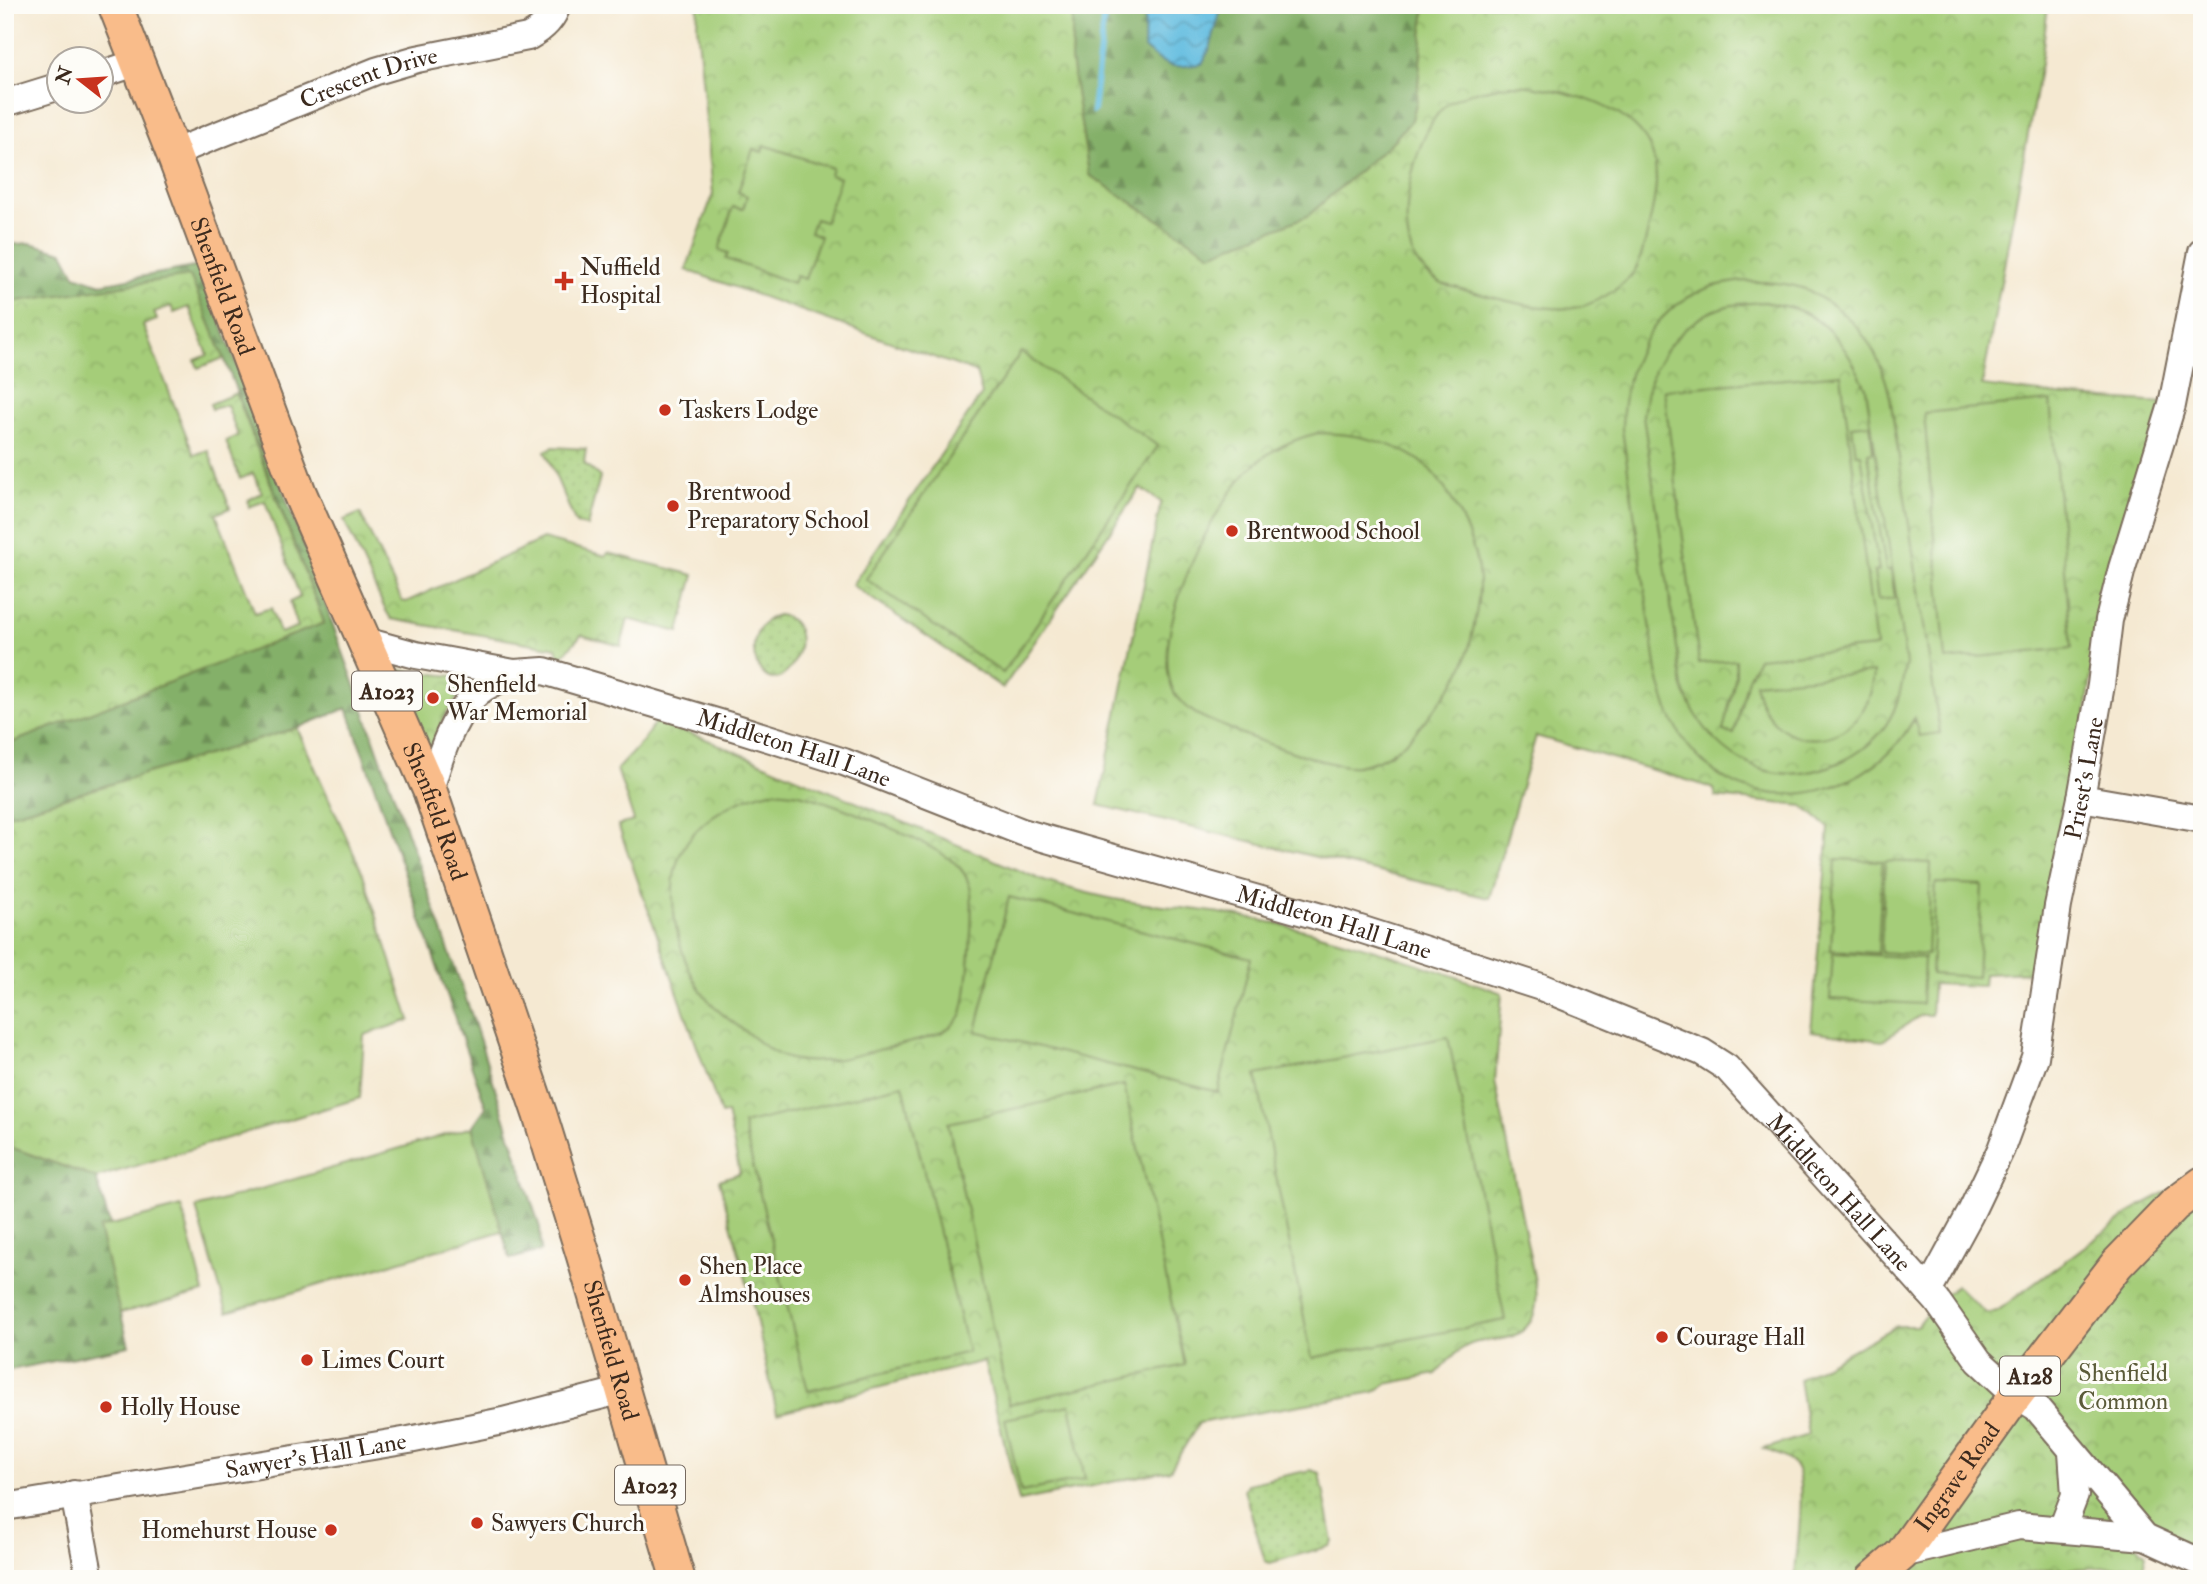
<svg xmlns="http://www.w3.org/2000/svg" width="2207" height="1584" viewBox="0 0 2207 1584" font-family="'IM FELL Double Pica',serif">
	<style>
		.grass { fill: url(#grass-dots); stroke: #707c4c; stroke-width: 2 }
		.forest { fill: url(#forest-firs); stroke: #606d44; stroke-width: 2 }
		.park { fill: url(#park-crowns); stroke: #707c4c; stroke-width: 2 }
		.pitch { fill: #a5cd79; stroke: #707c4c; stroke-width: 2; fill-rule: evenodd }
		.water { fill: url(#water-waves); stroke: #4f747f; stroke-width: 2 }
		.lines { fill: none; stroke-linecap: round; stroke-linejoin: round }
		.stream { stroke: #63bde0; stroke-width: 6 }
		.minor-casing { stroke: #7c6d5d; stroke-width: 30 }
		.major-casing { stroke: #7c6d5d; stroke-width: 37 }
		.minor { stroke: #fff; stroke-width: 26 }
		.major { stroke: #f9bc8a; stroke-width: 33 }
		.poi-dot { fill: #c8321e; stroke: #fdfcf7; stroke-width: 2.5 }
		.labels { text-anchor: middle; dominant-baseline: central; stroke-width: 6; stroke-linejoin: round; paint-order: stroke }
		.shield { fill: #fdfcf7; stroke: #75695f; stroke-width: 2 }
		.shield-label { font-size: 23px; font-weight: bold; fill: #3b2a1e }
		.street-label { font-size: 24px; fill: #3b2a1e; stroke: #fdfcf7 }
		.poi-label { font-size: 24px; fill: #3b2a1e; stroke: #fdfcf7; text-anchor: start }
		.park-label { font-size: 24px; fill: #5b5b39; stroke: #fdfcf7 }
	</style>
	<defs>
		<pattern id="grass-dots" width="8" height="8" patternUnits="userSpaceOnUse" patternTransform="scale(1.75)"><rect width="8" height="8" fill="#a5cd79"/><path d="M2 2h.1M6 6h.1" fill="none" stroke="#8fb068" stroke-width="1.8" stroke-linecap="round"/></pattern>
		<pattern id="forest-firs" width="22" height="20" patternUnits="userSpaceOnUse" patternTransform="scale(1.75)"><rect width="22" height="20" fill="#84b069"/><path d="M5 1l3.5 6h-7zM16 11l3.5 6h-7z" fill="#6d8f56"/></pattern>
		<pattern id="park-crowns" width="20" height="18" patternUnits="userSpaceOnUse" patternTransform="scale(1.75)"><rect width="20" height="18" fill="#a5cd79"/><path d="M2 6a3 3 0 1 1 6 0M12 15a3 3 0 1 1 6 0" fill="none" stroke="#8fb068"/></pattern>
		<pattern id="water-waves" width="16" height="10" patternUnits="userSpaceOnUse" patternTransform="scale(1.75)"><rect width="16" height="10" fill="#63bde0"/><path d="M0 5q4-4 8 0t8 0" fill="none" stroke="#539ab5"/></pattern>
	</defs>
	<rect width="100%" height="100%" fill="#fdfcf7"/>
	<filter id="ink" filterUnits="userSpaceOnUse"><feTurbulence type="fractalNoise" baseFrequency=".0143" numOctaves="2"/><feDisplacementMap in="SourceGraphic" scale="14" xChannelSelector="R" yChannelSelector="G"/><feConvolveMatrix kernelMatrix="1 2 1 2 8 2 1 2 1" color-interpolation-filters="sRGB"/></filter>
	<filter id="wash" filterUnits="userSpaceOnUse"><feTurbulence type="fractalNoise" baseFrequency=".00686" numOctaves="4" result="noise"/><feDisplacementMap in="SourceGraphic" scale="28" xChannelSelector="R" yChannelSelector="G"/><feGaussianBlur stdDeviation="1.57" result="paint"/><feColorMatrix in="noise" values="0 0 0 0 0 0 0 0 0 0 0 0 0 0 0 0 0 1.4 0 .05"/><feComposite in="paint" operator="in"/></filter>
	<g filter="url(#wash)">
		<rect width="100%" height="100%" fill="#f5e9d2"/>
		<path class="grass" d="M553 447 586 449 584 463 600 477 587 526 576 524 545 451Z
			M778 615C827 622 780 714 757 664 749 645 757 621 778 615Z
			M1310 1470 1320 1473 1333 1542 1330 1546 1270 1563 1265 1561 1244 1490 1247 1484Z"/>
		<path class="forest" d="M1073 5H1425L1417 100 1412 120 1394 140 1308 216 1211 254 1089 175 1071 61Z
			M30 243 63 252 75 275 101 284 200 266 351 674 472 1016 540 1228 541 1251 510 1259 472 1127 486 1107 347 708 297 728 5 816V745L324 623 224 358 190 276 5 303V245Z
			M5 1145 96 1178 110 1225 99 1228 129 1346 5 1371Z"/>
		<path class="park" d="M698 5H1073L1071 61 1089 175 1211 254 1308 216 1394 140 1412 120 1417 100 1425 5H2048L2041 63 1982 386 2075 397 2163 403 2103 588 2085 721 2065 795 2035 955 2034 972 1984 974 1983 986 1933 984 1931 1015H1921L1882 1041 1811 1031 1829 828 1803 806 1716 797 1714 789 1697 783 1536 736 1489 898 1098 805 1161 502 1140 488 1003 688 852 585 982 394 976 372 686 270 713 194 697 25Z
			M190 276 224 358 198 368 195 360 208 355 189 307 174 313 171 306 154 312 157 320 143 325 194 455 208 450 230 508 216 514 255 613 271 608 280 633 298 627 290 602 300 597 265 501 249 507 248 500 262 493 253 473 240 479 226 441 238 436 227 405 212 409 210 404 236 393 324 623 5 745V303Z
			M360 513 402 601 406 602 543 539 606 556 608 553 694 575 679 632 628 619 621 646 581 635 560 659 556 648 391 619 385 609 344 520Z
			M387 669 472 678 446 713 427 755Z
			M655 722 703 738 1044 881C1071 889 1098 897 1126 901 1159 907 1193 908 1226 914 1321 929 1412 961 1502 993L1495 1081 1536 1287C1539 1314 1530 1335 1501 1339 1493 1341 1482 1340 1474 1343 1457 1348 1448 1362 1436 1374L1386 1384 1374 1392 1199 1423 1170 1470 1019 1501 984 1361 777 1413 753 1305 719 1180 740 1173 727 1113 721 1114 618 825 634 821 617 769 643 741Z
			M297 728 363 874 410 1020 364 1035 360 1098 96 1178 5 1145V816Z
			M2202 1174V1563L2127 1535 2146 1554 2143 1568 2115 1567 2045 1570 1994 1579H1795C1795 1554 1809 1481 1793 1464 1786 1456 1773 1453 1764 1449L1808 1435 1799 1379 1896 1326H1917L1937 1301 1956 1286 1987 1314 1997 1311 2141 1205Z"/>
		<path class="pitch" d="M1509 85C1550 85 1619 102 1644 137 1652 148 1656 164 1656 177 1657 194 1644 256 1635 270 1624 286 1602 300 1583 306 1547 316 1479 293 1442 284 1432 278 1421 270 1415 259 1395 223 1414 141 1440 111 1456 92 1486 90 1509 85Z
			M764 145 832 168 830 175 840 178 825 222 815 219 810 232 820 236 805 279 796 276 793 283 726 259 728 253 719 250 733 207 743 209 747 196 738 192 753 149 762 152Z
			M1740 281C1761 282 1786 282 1805 289 1812 291 1818 297 1824 300 1861 322 1881 355 1890 397L1940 733 1919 736 1914 718C1878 791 1769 822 1705 764 1677 739 1665 708 1657 672L1622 429C1623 369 1647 311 1708 288 1718 284 1730 284 1740 281ZM1765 302C1776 305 1788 306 1798 310 1833 324 1851 356 1866 388L1906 664C1902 683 1899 703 1889 720 1877 741 1857 755 1836 764 1766 793 1709 753 1683 688L1643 415C1645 406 1645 397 1648 388 1658 350 1693 312 1733 305 1743 303 1754 303 1765 302Z
			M1021 352 1158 446 1003 673 866 579Z
			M1841 374 1876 647 1758 658 1748 678 1734 734 1723 731 1736 675V660L1699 663 1664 390Z
			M2050 401 2072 648 1946 660 1924 413Z
			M1870 424 1873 452 1868 453 1886 570H1891L1895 598 1878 600 1874 572 1879 571 1861 454H1856L1852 426Z
			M1318 433C1351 433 1391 441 1419 460 1449 482 1480 548 1479 586 1479 605 1469 657 1460 673 1452 687 1442 699 1432 712 1412 738 1391 761 1357 766 1334 769 1250 738 1226 727 1208 720 1183 711 1174 692 1146 638 1212 504 1253 466 1271 449 1294 439 1318 433Z
			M1874 672C1869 754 1770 763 1755 683Z
			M771 791C782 792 792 792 803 795 834 803 941 845 960 868 966 875 969 882 971 891 973 910 969 1004 960 1017 946 1037 916 1041 894 1046 860 1054 824 1067 790 1059 773 1055 758 1041 745 1031 729 1020 714 1009 702 992 676 956 660 881 687 842 705 815 741 797 771 791Z
			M1836 859 1882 861 1878 953 1831 950Z
			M1885 861 1931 863 1927 955 1881 952Z
			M1936 883 1982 885 1977 977 1931 974Z
			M1009 897 1251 958 1218 1092 976 1031Z
			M1833 953 1924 958 1922 1004 1830 999Z
			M1448 1037 1505 1320 1312 1358 1256 1075Z
			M903 1085 968 1352 808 1391 743 1124Z
			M1124 1085 1185 1365 1009 1404 948 1123Z
			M472 1127 502 1231 227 1312 196 1208Z
			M182 1207 204 1292 120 1313 99 1228Z
			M1070 1405 1085 1479 1021 1492 1005 1419Z"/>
		<path class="water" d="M1150 5H1216L1220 13 1210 48 1202 64C1171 68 1168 69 1144 48L1145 10Z"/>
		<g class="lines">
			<path class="stream" d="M1093 111 1105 5"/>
		</g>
	</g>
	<g filter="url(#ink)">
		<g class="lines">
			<g class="minor-casing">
				<g id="minor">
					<path d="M102 74 136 63"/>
					<path d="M5 103 60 86"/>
					<path id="s1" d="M173 153 376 71 417 59 528 37C541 30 553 20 557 5"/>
					<path id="s2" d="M365 641 416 655 514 673 544 671 733 727 844 762 1022 832 1335 921 1541 987 1702 1052 1727 1068 1937 1301 1979 1361 2016 1395 2036 1407 2145 1537 2202 1563"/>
					<path d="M430 791C439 758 454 708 484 688 493 682 504 678 514 673"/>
					<path d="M2081 798 2202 819"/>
					<path id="s3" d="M1928 1291 1970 1214 2001 1149 2035 1057 2058 906 2081 798 2101 685 2109 620 2122 568 2172 405 2202 252"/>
					<path d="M74 1494 90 1579"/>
					<path id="s4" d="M5 1507 409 1440 503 1421 623 1390"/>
					<path d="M2062 1529 2075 1495 2072 1451"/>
					<path d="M1902 1554 2019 1526 2145 1537"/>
				</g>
			</g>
			<g class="major-casing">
				<g id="major">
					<path id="s5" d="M115 5 173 153 299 492 430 791 540 1115 583 1254 678 1579"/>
					<path id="s6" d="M1873 1579 1902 1554 2016 1395 2117 1264 2174 1205 2202 1184"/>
				</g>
			</g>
			<use href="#minor" class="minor"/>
			<use href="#major" class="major"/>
		</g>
	</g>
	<g class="poi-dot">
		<path d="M560.5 270.5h7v7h7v7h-7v7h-7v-7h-7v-7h7z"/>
		<circle cx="665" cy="410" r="7"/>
		<circle cx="673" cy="506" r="7"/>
		<circle cx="1232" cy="531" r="7"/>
		<circle cx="433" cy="698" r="7"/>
		<circle cx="685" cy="1280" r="7"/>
		<circle cx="1662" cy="1337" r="7"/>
		<circle cx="307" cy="1360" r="7"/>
		<circle cx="106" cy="1407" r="7"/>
		<circle cx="477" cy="1523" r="7"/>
		<circle cx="331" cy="1530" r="7"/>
	</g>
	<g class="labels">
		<g class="shield">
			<rect x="352" y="671.5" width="70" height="39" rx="5"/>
			<rect x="2000" y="1356.5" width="60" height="39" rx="5"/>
			<rect x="615" y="1465.5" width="70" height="39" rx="5"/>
		</g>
		<g class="shield-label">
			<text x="387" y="691">A1023</text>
			<text x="2030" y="1376">A128</text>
			<text x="650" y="1485">A1023</text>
		</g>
		<g class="street-label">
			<text stroke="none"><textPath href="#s1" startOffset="210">Crescent Drive</textPath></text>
			<text stroke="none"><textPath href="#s5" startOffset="301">Shenfield Road</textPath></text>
			<text stroke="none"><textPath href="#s2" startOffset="444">Middleton Hall Lane</textPath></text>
			<text stroke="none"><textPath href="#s3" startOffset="541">Priest's Lane</textPath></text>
			<text stroke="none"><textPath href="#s5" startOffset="868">Shenfield Road</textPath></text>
			<text stroke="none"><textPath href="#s2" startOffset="1012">Middleton Hall Lane</textPath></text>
			<text stroke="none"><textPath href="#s2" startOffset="1600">Middleton Hall Lane</textPath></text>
			<text stroke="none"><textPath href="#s5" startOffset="1435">Shenfield Road</textPath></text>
			<text stroke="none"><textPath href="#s4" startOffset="315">Sawyer's Hall Lane</textPath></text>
			<text stroke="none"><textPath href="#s6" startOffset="133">Ingrave Road</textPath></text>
		</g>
		<g class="poi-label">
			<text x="580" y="267">Nuffield<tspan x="580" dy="28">Hospital</tspan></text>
			<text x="679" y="410">Taskers Lodge</text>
			<text x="687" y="492">Brentwood<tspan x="687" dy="28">Preparatory School</tspan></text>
			<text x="1246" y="531">Brentwood School</text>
			<text x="447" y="684">Shenfield<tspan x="447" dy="28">War Memorial</tspan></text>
			<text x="699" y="1266">Shen Place<tspan x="699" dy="28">Almshouses</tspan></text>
			<text x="1676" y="1337">Courage Hall</text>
			<text x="321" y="1360">Limes Court</text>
			<text x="120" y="1407">Holly House</text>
			<text x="491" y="1523">Sawyers Church</text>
			<text x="317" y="1530" text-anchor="end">Homehurst House</text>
		</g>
		<g class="park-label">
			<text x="2123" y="1373">Shenfield<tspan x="2123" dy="28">Common</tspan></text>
		</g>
	</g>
	<rect width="2207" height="1584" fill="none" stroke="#fdfcf7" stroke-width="28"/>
	<g transform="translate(80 80) rotate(287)"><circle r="33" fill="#fdfcf7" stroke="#afa8a0" stroke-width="2"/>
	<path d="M0-5L12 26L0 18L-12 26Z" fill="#c8321e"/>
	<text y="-10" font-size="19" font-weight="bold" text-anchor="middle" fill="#3b2a1e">N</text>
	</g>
</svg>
